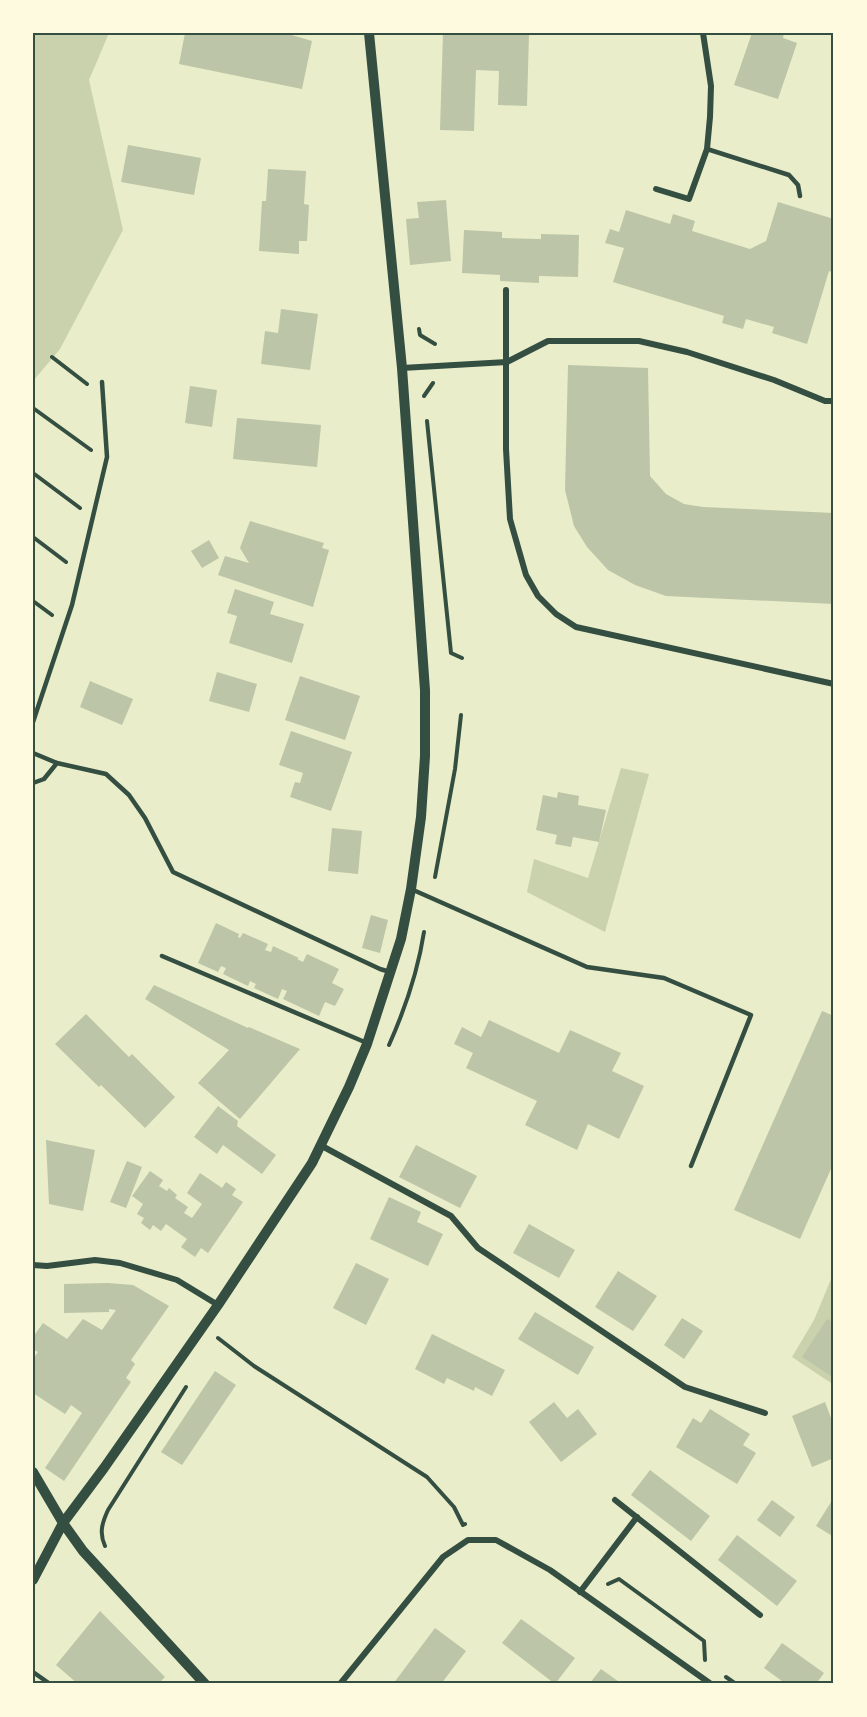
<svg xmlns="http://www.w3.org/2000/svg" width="867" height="1717" viewBox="0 0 867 1717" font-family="'Alegreya Sans',sans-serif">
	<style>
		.green { fill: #cad2ad }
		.building { fill: #bcc5a7 }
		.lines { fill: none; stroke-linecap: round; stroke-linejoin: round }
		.path { stroke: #344e41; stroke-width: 4 }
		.service { stroke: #344e41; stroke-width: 4.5 }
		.minor { stroke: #344e41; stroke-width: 6 }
		.tertiary { stroke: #344e41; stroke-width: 10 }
		.neatline { fill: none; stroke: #344e41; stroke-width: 2 }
	</style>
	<rect width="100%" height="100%" fill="#e9edc9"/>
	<path class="green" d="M33 33H109L89 80 123 230 60 349 33 381Z
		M621 768 649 774 605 932 527 892 534 859 588 878Z
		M834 1272V1385L792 1357 814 1320Z"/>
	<path class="building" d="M185 33H285L312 41 302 89 179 64Z
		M443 33H529L527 106 498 105 499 71 476 70 474 131 440 130Z
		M752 33H784L783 38 797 43 778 99 734 85Z
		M128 145 201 158 194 195 121 182Z
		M268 169 306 171 304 204 309 205 307 241H299V254L259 251 262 201H266Z
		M446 200 451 261 410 265 406 219 419 218 417 202Z
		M778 202 834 219V273L829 271 807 344 772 333 774 327 746 319 743 329 722 323 724 316 613 282 624 248 605 243 610 229 619 232 626 210 670 224 673 214 695 221 692 231 750 249 766 241Z
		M464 230 502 232V238L541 239V234L579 235 578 277 539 276V283L500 281V275L462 273Z
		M281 309 318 314 310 370 261 364 265 331 278 333Z
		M568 365 648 368 650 476 666 494 684 504 703 507 834 513V604L666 596 635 585 608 570 587 547 574 526 565 490Z
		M190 386 217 390 212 427 185 423Z
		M237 418 321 425 317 467 233 459Z
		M250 521 324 543 322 548 329 550 313 607 218 575 225 556 249 563 240 548Z
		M209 540 219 558 202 568 191 551Z
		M235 589 274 602 270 614 304 624 292 663 229 643 237 616 227 613Z
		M217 672 257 684 249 712 209 701Z
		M300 676 360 696 345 740 285 720Z
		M90 681 133 699 122 725 80 707Z
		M291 731 352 752 331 811 290 797 295 782 300 783 303 773 279 765Z
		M558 792 579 796 578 805 606 810 599 842 573 837 571 847 555 844 557 835 536 830 543 795 557 798Z
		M332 828 362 831 358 874 328 871Z
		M371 915 388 920 380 953 362 948Z
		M216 923 239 934 238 937 240 938 243 933 268 944 265 950 271 952 273 946 299 958 297 959 303 962 307 954 339 969 332 983 344 989 335 1006 325 1002 319 1016 283 999 287 991 282 989 278 999 254 988 256 984 250 981 248 986 223 974 226 968 221 966 218 972 198 963Z
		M154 985 248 1028 249 1027 300 1049 240 1119 198 1083 229 1050 145 999Z
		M822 1011 834 1016V1162L800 1239 734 1210Z
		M86 1014 129 1057 132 1054 175 1097 145 1128 101 1085 99 1087 55 1044Z
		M489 1020 559 1053 570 1030 621 1053 612 1071 644 1086 619 1139 588 1124 577 1150 525 1125 537 1101 466 1068 473 1053 454 1044 462 1027 481 1037Z
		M218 1106 238 1121 237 1126 276 1155 262 1174 223 1145 217 1154 194 1137Z
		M46 1140 95 1150 83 1211 49 1204Z
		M416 1145 477 1176 460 1208 399 1177Z
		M127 1161 142 1167 126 1208 110 1202Z
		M150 1171 163 1180 159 1186 167 1191 169 1188 177 1195 175 1198 188 1207 184 1213 192 1218 202 1204 187 1193 200 1173 222 1188 226 1182 236 1189 232 1195 243 1202 208 1253 201 1248 195 1257 181 1247 187 1239 166 1224 161 1231 153 1225 150 1230 141 1223 144 1218 137 1214 143 1204 132 1196Z
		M389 1197 421 1212 417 1222 443 1234 428 1266 370 1239Z
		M529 1224 575 1250 559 1278 513 1253Z
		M356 1263 389 1279 366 1325 333 1308Z
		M618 1271 657 1296 633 1331 595 1307Z
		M108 1283 133 1285 169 1306 131 1360 135 1364 126 1378 131 1382 64 1481 45 1468 82 1413 71 1405 65 1414 33 1393V1359L38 1352 33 1349V1337L43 1323 67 1339 83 1319 102 1330 116 1310 109 1309V1312L64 1313V1284Z
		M535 1312 594 1347 578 1375 518 1339Z
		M682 1318 703 1331 684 1359 664 1345Z
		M827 1319 834 1323V1378L802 1357Z
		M432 1334 505 1370 492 1396 475 1387 474 1391 447 1378 444 1384 415 1369Z
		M215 1371 236 1385 182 1465 161 1452Z
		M554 1402 567 1418 578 1409 597 1434 561 1462 529 1422Z
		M825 1402 834 1426V1458L812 1467 792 1416Z
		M710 1409 750 1434 743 1445 756 1453 737 1484 676 1447 693 1418 701 1423Z
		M650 1470 710 1516 691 1541 631 1495Z
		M772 1500 795 1517 780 1537 757 1520Z
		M831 1502 834 1504V1537L816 1526Z
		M737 1535 797 1581 777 1606 718 1560Z
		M100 1611 165 1677 158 1684H78L56 1665Z
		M521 1619 575 1658 555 1684 502 1643Z
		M435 1628 466 1651 441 1684H393Z
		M782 1643 824 1673 816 1684H786L764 1668Z
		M601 1669 622 1684H589Z"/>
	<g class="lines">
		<path class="path" d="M419 329 420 335 435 344
			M52 357 87 384
			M424 396 433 383
			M33 408 91 450
			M427 421 451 653 462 658
			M33 473 80 508
			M33 537 66 562
			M33 601 52 615
			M435 877 455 769 461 715
			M389 1045C405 1009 418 971 424 932
			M218 1338 254 1366 427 1477 454 1507 463 1525 465 1524
			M105 1546C99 1533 102 1523 108 1510L186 1387
			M608 1584 619 1579 704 1641 705 1660
			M726 1677 736 1684"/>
		<path class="service" d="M707 149 789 175 798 185 800 196
			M33 722 72 605 107 457 102 382
			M33 753 57 763 106 774 129 795 145 818 173 872 380 969 390 972
			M33 783 44 779 57 763
			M411 889 587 967 664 978 751 1015 691 1166
			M162 956 367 1043
			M33 1672 50 1684"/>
		<path class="minor" d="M656 189 689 199 707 149 710 117 711 86 703 33
			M506 290V449L510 519 526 575 538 596 556 614 576 627 834 684
			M402 368 507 362 548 341H639L687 352 774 380 825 401H834
			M322 1146 451 1216 478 1248 685 1387 765 1413
			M33 1265 47 1266 95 1260 120 1263 177 1280 218 1305
			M615 1500 760 1615
			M580 1592 637 1517
			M340 1684 443 1557 468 1540H496L550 1570 711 1684"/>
		<path class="tertiary" d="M33 1472 63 1523 83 1551 205 1684
			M33 1580 63 1523 104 1468 218 1305 312 1163 349 1087 367 1044 401 939 411 889 421 817 425 756V690L402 368 369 33"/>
	</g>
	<rect width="867" height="1717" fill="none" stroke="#fefae0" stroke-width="69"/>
	<rect x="34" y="34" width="798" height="1648" class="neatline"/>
</svg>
